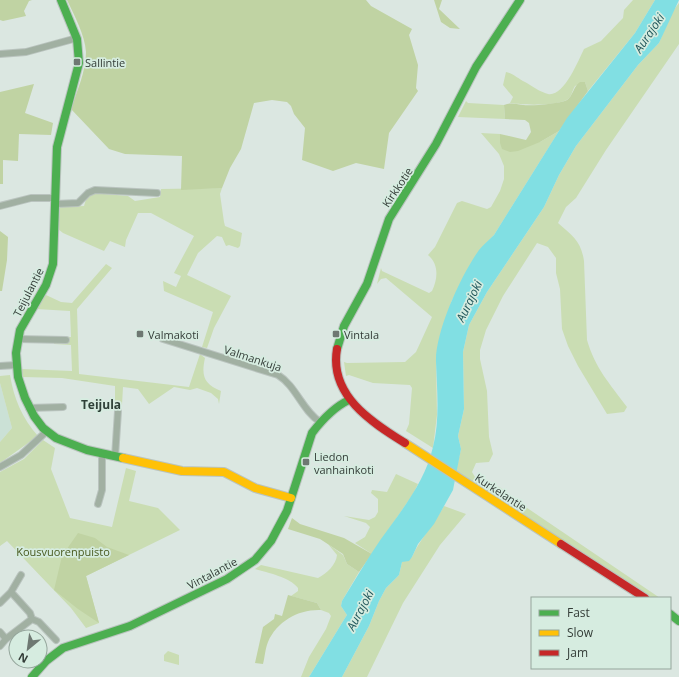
<svg xmlns="http://www.w3.org/2000/svg" width="679" height="677" viewBox="0 0 679 677" font-family="'Open Sans',sans-serif">
	<style>
		.built { fill: #cbe1d6 }
		.green { fill: #caddb3 }
		.forest { fill: #c0d3a3 }
		.water { fill: #81dfe3 }
		.lines { fill: none; stroke-linecap: round; stroke-linejoin: round }
		.street-casing { stroke: #bac4bf; stroke-width: 8 }
		.fast-casing { stroke: #bac4bf; stroke-width: 10 }
		.slow-casing { stroke: #bac4bf; stroke-width: 10 }
		.jam-casing { stroke: #bac4bf; stroke-width: 10 }
		.street { stroke: #a1b0a2; stroke-width: 6 }
		.fast { stroke: #4caf50; stroke-width: 8 }
		.slow { stroke: #ffc107; stroke-width: 8 }
		.jam { stroke: #c62828; stroke-width: 8 }
		.poi-dot { fill: #6e7872; stroke: #d6ece0; stroke-width: 1.5 }
		.labels { text-anchor: middle; dominant-baseline: central; stroke-width: 3.5; stroke-linejoin: round; paint-order: stroke }
		.poi-label { font-size: 11px; fill: #333c37; stroke: #d6ece0; text-anchor: start }
		.street-label { font-size: 11px; fill: #333c37; stroke: #d6ece0 }
		.park-label { font-size: 11px; fill: #48591e; stroke: #d6ece0 }
		.water-label { font-size: 12px; font-style: italic; fill: #21575b; stroke: #d6ece0 }
		.neighbourhood-label { font-size: 12px; font-weight: bold; fill: #2e4138; stroke: #d6ece0 }
	</style>
	<rect width="100%" height="100%" fill="#dbe7e1"/>
	<path class="built" d="M0 383 12 428 0 442Z"/>
	<path class="green" d="M633 0H655L635 33 588 91 585 82 575 86C573 89 572 94 570 97 563 107 521 105 510 103L513 97 503 85 506 72C512 73 519 79 525 82 532 86 540 92 548 94 564 97 578 61 584 49L601 41 623 18 624 10Z
		M679 3V44L606 150 576 198 566 207 558 223C573 236 581 241 584 261L587 340C595 368 610 384 627 407L624 412 607 414 578 366 568 346 562 329 560 289 556 273V258L548 247 537 243 503 296 486 330 480 350V359L487 391 489 437 493 454 489 462 476 463 472 472 475 477 501 488 508 495 660 598H649L456 471 461 449 458 436 464 409 463 352 469 325 487 292 544 207 559 175 576 146 638 65 659 43 672 12Z
		M466 101 468 103 504 105 505 119 458 117Z
		M559 131 494 235 480 250 452 300 440 336 436 361 437 415 433 448 406 431 409 424 412 388 410 385 373 383 349 375 346 376 344 362 347 363 405 362 416 352 432 317 386 278 381 279 377 284 381 268 382 271 429 293 432 291C438 279 439 264 428 255L435 247 457 203 462 201 487 209 491 207 500 191 504 179V166L499 154 481 133 500 134V143L540 142Z
		M222 188 220 194 224 222 225 226 242 233 240 246 238 248 229 245 226 246 222 237 217 236 198 253 187 275 231 296 214 328 207 348 202 347 213 312 164 291 163 281 176 287 181 276 174 273 194 236 151 213H138L126 240 125 247 110 241 104 251 63 233 58 229 60 207 84 206 87 196 93 193 128 196 135 201 160 197 161 189Z
		M106 264 112 268 77 309 79 374 189 387 200 354 205 358C201 376 204 384 221 391L219 404 218 399 211 393 197 388 190 390 174 387 149 404 138 389 123 387 122 405 115 402V386L62 378 23 377 21 369 72 371 71 345 54 344V336L71 337 70 311 36 309 46 295 61 302 72 303Z
		M10 375C14 399 22 418 38 436L0 463V442L12 428 0 383V376Z
		M43 440 55 448 51 469 70 518 112 527 126 468 136 471 129 501 158 508 180 530 86 576 99 623 86 628 71 608 7 541 0 546V472L24 459Z
		M396 474 418 484 413 494 372 554 355 543 365 537 370 527 366 523 344 516 369 520 375 517 378 512V499L371 493 372 490 387 492Z
		M444 506 466 514 440 545 403 603 367 677H342L369 626 379 601 386 588 399 575 402 562 412 557C420 539 434 524 444 506Z
		M328 544 343 555 347 564 359 572 342 601 341 606 347 615 345 618 309 677H301L309 657 326 629 331 616 329 613 321 610 317 603 291 596 298 591V588C290 577 268 573 255 569L261 565 318 578C327 573 336 565 337 555Z
		M168 651 179 655V665L164 661V655Z"/>
	<path class="forest" d="M0 0H32L29 1 24 11 26 16 3 21 0 20Z
		M67 0H366L371 6 412 29 409 35 418 65 416 88 418 91 389 133 384 169 356 163 333 171 302 160 305 128 294 114 291 106 287 102 272 100 254 103 241 149 230 168 222 188 181 190 182 156 125 154 109 149 71 109C77 91 86 71 86 52 85 35 74 15 67 0Z
		M434 0H442L439 9 460 29 450 28 441 22Z
		M580 82H585L588 91 559 131 540 142 518 151 510 152 502 149 500 143V134L526 140 531 132 529 123 525 120 505 119 504 105C511 102 515 104 523 105 532 106 559 104 567 100 573 96 573 87 580 82Z
		M34 84 25 113 53 123 51 135 19 134 18 161 3 160V184H0V92Z
		M0 231 8 237 7 260 2 291H0Z
		M292 518 300 524 344 538 372 554 359 572 347 564 343 554 320 539 288 529Z
		M78 533 95 538 107 547 129 555 86 576 99 623 78 609 54 590 62 556Z
		M288 595 317 603 321 610C299 609 277 621 268 642 265 649 265 657 263 664L255 663 263 627 274 619 275 614 282 616Z"/>
	<path class="water" d="M655 0H679L659 43 638 65 576 146 559 175 544 207 487 292 469 325 463 352 464 409 458 436 461 449 453 490 434 524 418 544 412 557 409 561 402 562 399 575 386 588 379 601 369 626 342 677H309L345 618 347 615 341 606 342 601C355 580 367 559 381 539 401 511 425 482 433 447 440 420 437 390 436 362 435 332 461 275 479 250 483 245 489 240 494 235L567 118 635 33Z"/>
	<g class="lines">
		<g class="street-casing">
			<path id="street" d="M0 54 26 52 77 38
				M55 204 78 203 88 193 95 190 157 193
				M0 206 31 198H55
				M18 339 66 340
				M163 339 278 375C296 386 302 410 320 422
				M0 366 16 365
				M29 408 63 407
				M115 457 118 411
				M0 467 21 455 47 431
				M98 504 102 490V453
				M11 592 21 575
				M0 603 11 592 30 613 32 619 6 639 0 646
				M32 619 39 622 56 640
				M0 632 6 639"/>
		</g>
		<g class="fast-casing">
			<path id="fast" d="M61 0 77 39 79 63 57 147 53 264 46 285 20 330 16 353 18 377 25 398 34 416 43 428 56 438 87 450 123 458
				M337 349 344 326 367 284 389 219 436 144 476 67 520 0
				M670 614 679 621
				M32 677 46 661 63 648 130 626 227 579 255 560 271 541 287 511 312 433C322 420 334 407 349 400"/>
		</g>
		<g class="slow-casing">
			<path id="slow" d="M405 443 561 544
				M123 458 182 471 224 472 255 488 291 498"/>
		</g>
		<g class="jam-casing">
			<path id="jam" d="M337 349C329 395 371 422 405 443
				M561 544 645 598"/>
		</g>
		<use href="#street" class="street"/>
		<use href="#fast" class="fast"/>
		<use href="#slow" class="slow"/>
		<use href="#jam" class="jam"/>
	</g>
	<g class="poi-dot">
		<rect x="73" y="58" width="8" height="8" rx="2"/>
		<rect x="136" y="330" width="8" height="8" rx="2"/>
		<rect x="332" y="330" width="8" height="8" rx="2"/>
		<rect x="302" y="458" width="8" height="8" rx="2"/>
	</g>
	<g class="labels">
		<g class="poi-label">
			<text x="85" y="62">Sallintie</text>
			<text x="148" y="334">Valmakoti</text>
			<text x="344" y="334">Vintala</text>
			<text x="314" y="456">Liedon<tspan x="314" dy="13">vanhainkoti</tspan></text>
		</g>
		<g class="street-label">
			<text transform="translate(397 187) rotate(-56)">Kirkkotie</text>
			<text transform="translate(28 292) rotate(-63)">Teijulantie</text>
			<text transform="translate(253 358) rotate(18)">Valmankuja</text>
			<text transform="translate(501 492) rotate(33)">Kurkelantie</text>
			<text transform="translate(212 573) rotate(-28)">Vintalantie</text>
		</g>
		<g class="park-label">
			<text x="63" y="551">Kousvuorenpuisto</text>
		</g>
		<g class="water-label">
			<text transform="translate(649 33) rotate(-56)">Aurajoki</text>
			<text transform="translate(469 301) rotate(-64)">Aurajoki</text>
			<text transform="translate(360 610) rotate(-62)">Aurajoki</text>
		</g>
		<g class="neighbourhood-label">
			<text x="101" y="404">Teijula</text>
		</g>
	</g>
	<rect x="531" y="597" width="140" height="72" fill="#d6ece0" stroke="#95a69c"/>
	<rect x="539" y="610" width="20" height="6" fill="#4caf50" stroke="#95a69c"/>
	<text x="567" y="617" font-size="12" fill="#333c37">Fast</text>
	<rect x="539" y="630" width="20" height="6" fill="#ffc107" stroke="#95a69c"/>
	<text x="567" y="637" font-size="12" fill="#333c37">Slow</text>
	<rect x="539" y="650" width="20" height="6" fill="#c62828" stroke="#95a69c"/>
	<text x="567" y="657" font-size="12" fill="#333c37">Jam</text>
	<g transform="translate(28 649) rotate(209)"><circle r="19" fill="#d6ece0" stroke="#95a69c"/>
	<path d="M0-3L7 15L0 10L-7 15Z" fill="#6e7872"/>
	<text y="-6" font-size="11" font-weight="bold" text-anchor="middle" fill="#333c37">N</text>
	</g>
</svg>
